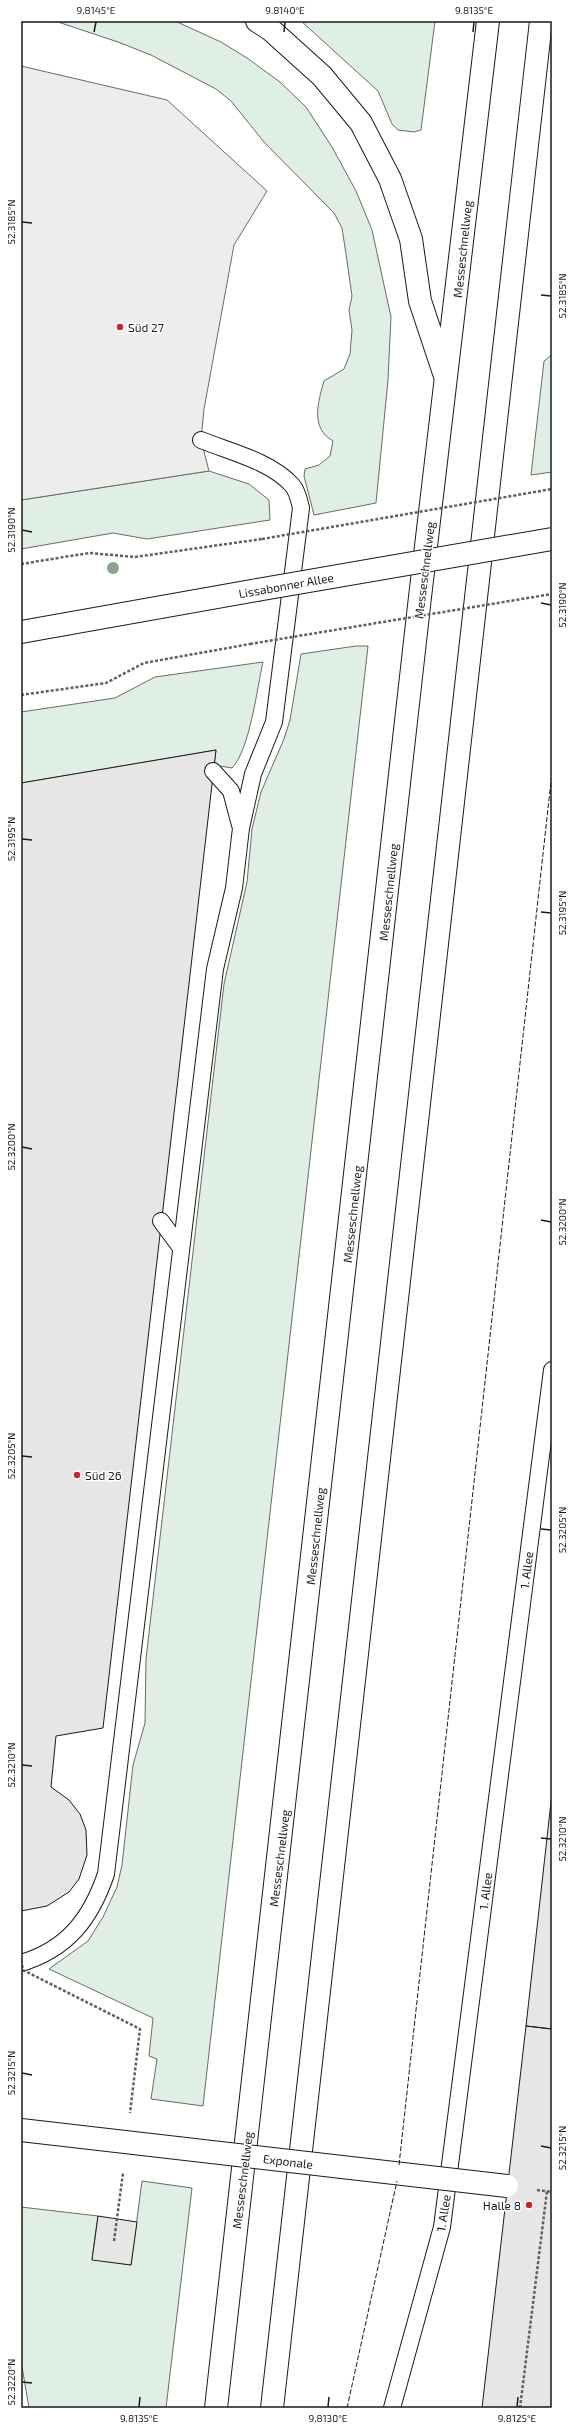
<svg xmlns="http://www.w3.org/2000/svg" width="573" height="2429" viewBox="0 0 573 2429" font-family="'Exo 2',sans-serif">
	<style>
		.green { fill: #e0efe3; stroke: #6a6a6a }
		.parking { fill: #ededed; stroke: #6a6a6a }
		.building { fill: #e6e6e6; stroke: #1a1a1a }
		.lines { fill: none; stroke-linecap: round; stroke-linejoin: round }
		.lane-casing { stroke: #1a1a1a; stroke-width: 18 }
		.secondary-casing { stroke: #1a1a1a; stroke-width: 24 }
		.highway-casing { stroke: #1a1a1a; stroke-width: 24 }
		.path { stroke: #5f5f5f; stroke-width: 2.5; stroke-dasharray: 3 2; stroke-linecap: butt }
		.lane { stroke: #fff; stroke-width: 16 }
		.secondary { stroke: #fff; stroke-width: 22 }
		.highway { stroke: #fff; stroke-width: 22 }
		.street-bridge-casing { stroke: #1a1a1a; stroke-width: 24; stroke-linecap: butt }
		.secondary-bridge-casing { stroke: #1a1a1a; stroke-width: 24; stroke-linecap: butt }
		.path-bridge { stroke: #5f5f5f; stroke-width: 2.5; stroke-dasharray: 3 2; stroke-linecap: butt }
		.street-bridge { stroke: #fff; stroke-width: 22 }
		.secondary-bridge { stroke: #fff; stroke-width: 22 }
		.fence { stroke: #1a1a1a; stroke-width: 1; stroke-dasharray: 5 2; stroke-linecap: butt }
		.tree { fill: #8aa48f }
		.ticks { fill: none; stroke: #1a1a1a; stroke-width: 1.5 }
		.poi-dot { fill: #c62828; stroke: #fff; stroke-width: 1.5 }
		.labels { text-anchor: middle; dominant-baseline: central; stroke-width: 3; stroke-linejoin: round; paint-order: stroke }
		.street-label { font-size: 12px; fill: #1a1a1a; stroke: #fff }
		.poi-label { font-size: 12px; fill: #1a1a1a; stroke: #fff; text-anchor: start }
		.neatline { fill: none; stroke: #1a1a1a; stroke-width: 1.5 }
		.ticks-label { font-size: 10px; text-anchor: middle; fill: #1a1a1a }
	</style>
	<rect width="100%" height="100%" fill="#fff"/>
	<path class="green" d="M21 21H175L221 42 247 58 280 82 306 107 332 147 356 191 372 230 391 317 388 380 376 503 314 515 304 476 305 469 319 465 330 456 333 441C310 428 318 402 324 381L344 369 350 354 352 330 349 310 352 296 346 254 342 228 334 213 264 142 231 101 216 89 151 55 118 42 58 22Z
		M301 21H435L421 130 414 132 398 130 392 124 378 91Z
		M552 355V472L531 475 544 361Z
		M209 471 249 484 269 500 270 520 147 539 113 533 21 549V500Z
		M356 646H368L203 2106 151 2099 157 2059 149 2056 153 2018 49 1969 88 1941 103 1917 117 1887 122 1865 133 1765 145 1723 146 1659 224 984 247 882 252 829 261 792 284 739 290 720 301 654Z
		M263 662C257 688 250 749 232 768L214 765 216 750 21 783V712L115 698 155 677Z
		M142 2181 192 2188 166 2408H29L21 2361V2207L98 2216 92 2259 131 2265Z"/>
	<path class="parking" d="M21 66 167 100 267 191 234 245 204 409 201 440 209 471 21 500Z"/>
	<path class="building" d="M216 750 103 1728 56 1736 51 1787 69 1800 80 1814 86 1830 87 1855 79 1879 69 1892 47 1906 21 1911V783Z
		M552 1793V2029L526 2026Z
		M526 2026 552 2029V2408H482Z
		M98 2216 137 2222 131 2265 92 2260Z"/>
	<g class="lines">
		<g class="lane-casing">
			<path id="lane" d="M213 771 231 791 240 825
				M161 1221 181 1248
				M21 1963C68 1949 91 1918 106 1874L215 969 234 888 241 828 253 774 274 722 301 508C299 500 298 492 292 485 270 461 231 452 201 440
				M392 2408 442 2227 552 1370"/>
		</g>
		<g class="secondary-casing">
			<path id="secondary" d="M21 632 257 590"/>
		</g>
		<g class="highway-casing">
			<path id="highway" d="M257 21 271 30 322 76 361 123 390 179 411 239 420 301 445 376
				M216 2408 420 597 488 21
				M272 2408 541 21"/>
		</g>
		<path class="path" d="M21 564 89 553 135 557 262 539
			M21 695 106 683 144 663 250 644
			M537 2190 552 2192
			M520 2408 547 2191"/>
		<use href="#lane" class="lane"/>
		<use href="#secondary" class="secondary"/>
		<use href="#highway" class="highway"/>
		<g class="street-bridge-casing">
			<path id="street-bridge" d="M21 2130 507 2186"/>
		</g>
		<g class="secondary-bridge-casing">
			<path id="secondary-bridge" d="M257 590 552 539"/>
		</g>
		<path class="path-bridge" d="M262 539 552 489
			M250 644 552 594
			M21 1960 23 1970 140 2029 130 2113
			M114 2241 123 2173"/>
		<use href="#street-bridge" class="street-bridge"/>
		<use href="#secondary-bridge" class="secondary-bridge"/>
		<path class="fence" d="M399 2165 552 772
			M347 2408 397 2181"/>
	</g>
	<circle class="tree" cx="113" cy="568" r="6"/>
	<path class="ticks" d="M94 32 96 22M284 32 285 22M473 32 474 22M22 222 32 223M541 295 551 296M22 530 32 532M541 603 551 605M22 839 32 840M541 912 551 913M22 1147 32 1149M541 1220 551 1222M22 1456 32 1457M541 1529 551 1530M22 1765 32 1766M541 1838 551 1839M22 2073 32 2075M541 2146 551 2148M22 2382 32 2383M139 2407 140 2397M328 2407 329 2397M517 2407 518 2397"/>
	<g class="poi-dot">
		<circle cx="120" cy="327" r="4"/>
		<circle cx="77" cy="1475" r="4"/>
		<circle cx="529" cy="2205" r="4"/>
	</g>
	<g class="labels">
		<g class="street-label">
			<text transform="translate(462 249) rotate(-84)">Messeschnellweg</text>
			<text transform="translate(424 570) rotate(-83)">Messeschnellweg</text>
			<text transform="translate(286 585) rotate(-10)">Lissabonner Allee</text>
			<text transform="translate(388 892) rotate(-84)">Messeschnellweg</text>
			<text transform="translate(352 1214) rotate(-84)">Messeschnellweg</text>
			<text transform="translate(315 1536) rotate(-84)">Messeschnellweg</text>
			<text transform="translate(526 1570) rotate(-83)">1. Allee</text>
			<text transform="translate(279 1858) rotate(-83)">Messeschnellweg</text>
			<text transform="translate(485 1891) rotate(-83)">1. Allee</text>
			<text transform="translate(288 2161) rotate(7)">Exponale</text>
			<text transform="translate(242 2180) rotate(-83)">Messeschnellweg</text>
			<text transform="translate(443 2213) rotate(-81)">1. Allee</text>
		</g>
		<g class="poi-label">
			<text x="128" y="327">Süd 27</text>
			<text x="85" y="1475">Süd 26</text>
			<text x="521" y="2205" text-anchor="end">Halle 8</text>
		</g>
	</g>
	<rect width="573" height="2429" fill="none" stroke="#ffffff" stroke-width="44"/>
	<rect x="22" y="22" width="529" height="2385" class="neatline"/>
	<g class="ticks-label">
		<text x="96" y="14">9.8145°E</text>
		<text x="285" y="14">9.8140°E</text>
		<text x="474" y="14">9.8135°E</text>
		<text transform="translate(11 222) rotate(-90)" y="4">52.3185°N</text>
		<text transform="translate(562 296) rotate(-90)" y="4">52.3185°N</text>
		<text transform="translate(11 530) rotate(-90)" y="4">52.3190°N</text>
		<text transform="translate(562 605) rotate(-90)" y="4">52.3190°N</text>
		<text transform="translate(11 839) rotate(-90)" y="4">52.3195°N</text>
		<text transform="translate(562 913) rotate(-90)" y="4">52.3195°N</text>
		<text transform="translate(11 1147) rotate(-90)" y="4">52.3200°N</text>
		<text transform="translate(562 1222) rotate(-90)" y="4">52.3200°N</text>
		<text transform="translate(11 1456) rotate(-90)" y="4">52.3205°N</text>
		<text transform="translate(562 1530) rotate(-90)" y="4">52.3205°N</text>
		<text transform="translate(11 1765) rotate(-90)" y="4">52.3210°N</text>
		<text transform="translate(562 1839) rotate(-90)" y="4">52.3210°N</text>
		<text transform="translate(11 2073) rotate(-90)" y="4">52.3215°N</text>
		<text transform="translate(562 2148) rotate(-90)" y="4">52.3215°N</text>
		<text transform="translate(11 2382) rotate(-90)" y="4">52.3220°N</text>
		<text x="139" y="2422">9.8135°E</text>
		<text x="328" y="2422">9.8130°E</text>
		<text x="517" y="2422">9.8125°E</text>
	</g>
</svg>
